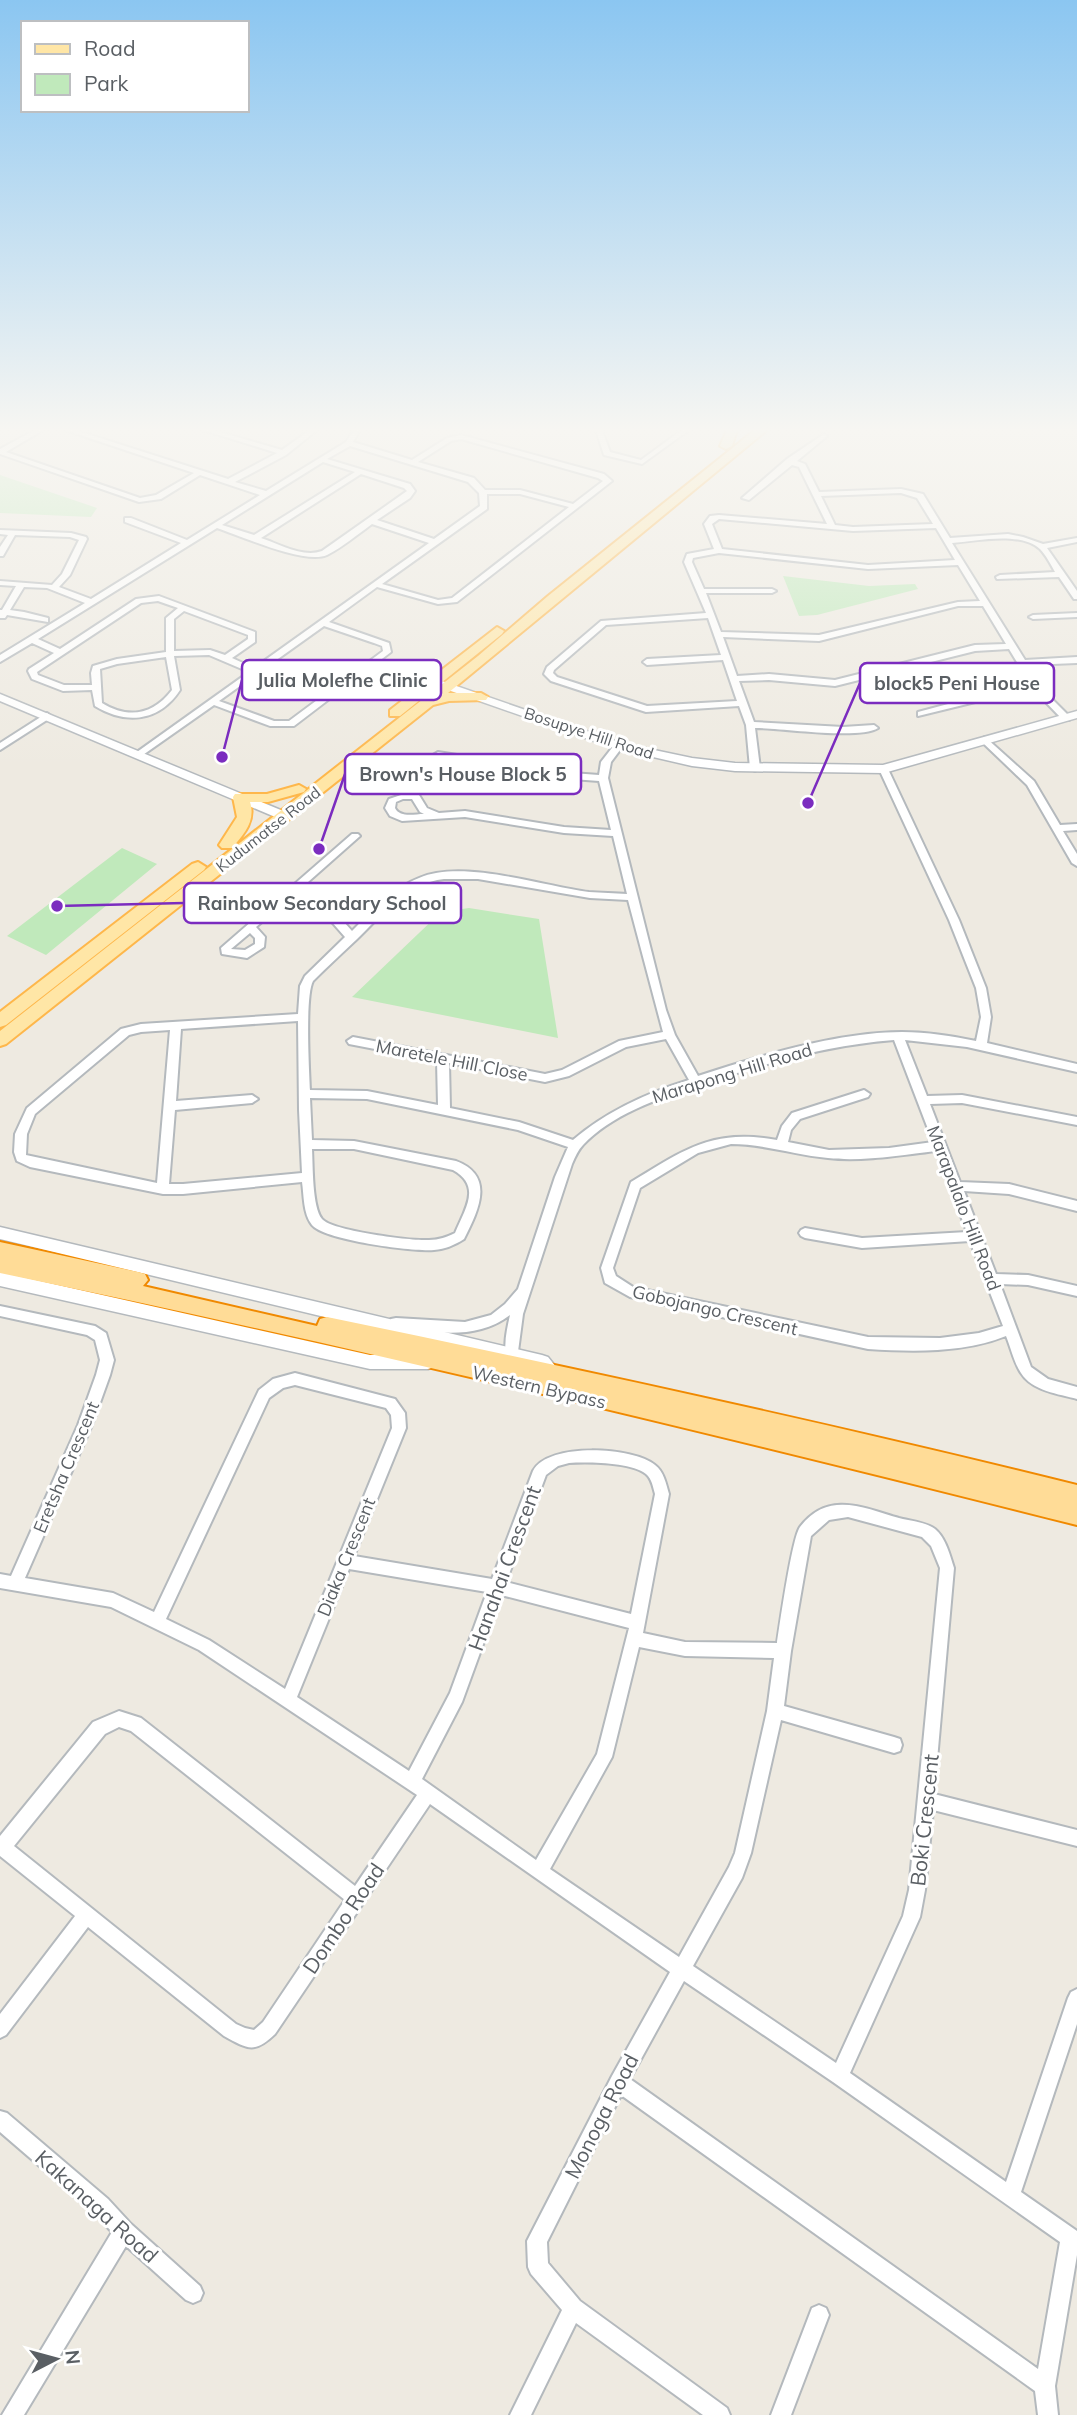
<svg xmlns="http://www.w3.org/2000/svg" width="1077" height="2415" viewBox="0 0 1077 2415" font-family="Mulish,sans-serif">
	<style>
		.green { fill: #c0e9bb }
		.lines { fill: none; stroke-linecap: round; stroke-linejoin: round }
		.minor-casing { stroke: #b4b9bd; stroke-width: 4 }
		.tertiary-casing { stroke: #b4b9bd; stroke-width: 3 }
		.primary-casing { stroke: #feb74b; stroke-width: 4 }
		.trunk-casing { stroke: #f08900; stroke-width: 4 }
		.minor { fill: #fff; fill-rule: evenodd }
		.tertiary { fill: #fff; fill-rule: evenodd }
		.primary { fill: #ffe6a6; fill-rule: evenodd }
		.trunk { fill: #ffdc97; fill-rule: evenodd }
		.labels { text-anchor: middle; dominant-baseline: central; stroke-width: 6; stroke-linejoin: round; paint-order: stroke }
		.far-street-label { font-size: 16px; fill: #5a5f64; stroke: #fff }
		.street-label { font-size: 18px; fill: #5a5f64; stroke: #fff }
		.near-street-label { font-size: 21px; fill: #5a5f64; stroke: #fff }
		.leader { fill: none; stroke: #7b2cbf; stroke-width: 2.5 }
		.callout-dot { fill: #7b2cbf; stroke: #fff; stroke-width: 2.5 }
		.callout { fill: #fff; stroke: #7b2cbf; stroke-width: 2.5 }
		.callout-label { font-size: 19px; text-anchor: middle; font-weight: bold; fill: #5a5f64 }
	</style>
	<rect width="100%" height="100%" fill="#eeeae1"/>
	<path class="green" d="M0 475 97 508 91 517 0 513Z
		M783 576 869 586 915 584 918 589 817 615 799 616Z
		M122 848 157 864 46 955 7 936Z
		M469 908 539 919 558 1038 352 997 441 912Z"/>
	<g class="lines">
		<g class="minor-casing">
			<path id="minor" d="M35 430H43L6 452 140 498 156 495 194 473 65 430H75L228 479 277 453 203 430H213L282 450 310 430H317L286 455 235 482 266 491 346 442 354 430H360L353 442 412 460 447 438 461 435 604 474 612 481 457 602 438 604 377 587 329 622 389 643 391 652 294 726H270L214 705 140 757 135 754 137 752 249 672 209 655 174 656 180 690C159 722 126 725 95 706L92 690 63 691 32 679 28 671 29 669 54 653 32 643 0 662V655L85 603 47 588 24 587 10 610 24 612 48 618V622L7 615 5 618H0V610H2L16 586 0 585V581L52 585 62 574 79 540 70 537 15 535 3 556H0V547L8 535 0 534V530L71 533 86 537 87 539 70 575 59 587 91 599 181 543 125 522V518H131L187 540 260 495 200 475 161 499 139 502 0 454V449ZM461 439 598 478 603 481 573 504 520 490H485L474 478 418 462 451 441ZM350 446 468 482 479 493 480 506 434 539 377 520 410 498 415 491 410 484 327 459ZM323 462 355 472 254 535 222 525ZM361 474 404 488 407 491 322 551C303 558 279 544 261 538ZM487 494H520L569 507 452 598 438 600 382 584 487 509ZM372 524 429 543 254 668 232 658 255 642V632L159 596 136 599 60 649 38 639 217 528C241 536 305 565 327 555 343 547 358 534 372 524ZM158 601 178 608 166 618V652L117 659 93 666 91 673 92 685H64L38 675 37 672 141 603ZM184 611 248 635V639L225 655 210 650 174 651V619ZM324 626 374 643 382 646 383 651 289 721H274L219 701ZM166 657 172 690C153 715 128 719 102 703L100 669 117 664Z
				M596 430H602L610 452 641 460 682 430H689L642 464 604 455Z
				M824 434 827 436 826 437 797 461 805 464 819 492 901 489 923 494 950 538 1008 534 1023 537 1043 544 1077 538V542L1047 548 1077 591V599H1074L1059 577 997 579 996 577 1000 575 1055 572C1051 565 1046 555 1040 549 1020 531 976 541 952 543L1025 660 1077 657V663L1028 665 1041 688 1069 716V720H1063L1036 692 1008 694 918 716V712L1008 688 1032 687 1009 649 975 651 835 686 769 680 739 681 754 722 843 727 874 725 878 728C859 740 782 728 755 728L760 768 755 771 750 768 746 725 739 706 646 712 551 681 544 674 547 667 601 621 706 613 684 562 687 554 714 549 704 524 710 516 719 515 827 524 799 467 792 465 749 500 742 498 787 459ZM901 493 917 498 933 524 853 527 835 525 821 496ZM719 519 853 531 936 528 955 560 868 565 722 549 712 524ZM719 553 868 569 958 565 980 601 958 602 819 635 721 632 706 593H772L776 591 772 589H704L692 562 693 558ZM958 606H983L1006 644 975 645 835 680 769 674 737 676 723 637 819 641ZM708 618 721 655 647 659 643 662 647 665 723 660 737 701 647 706 557 677 553 673 554 670 606 625Z
				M1077 613V617L1033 619 1029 617 1033 615Z
				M47 713 51 716 50 718 0 750V743Z
				M985 737 1034 781 1060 825 1077 824V830L1063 831 1077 854V866L1072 863 1027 785 982 742 980 740Z
				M618 743 623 746 611 762 608 778 666 1010 675 1035 698 1076C759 1056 838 1032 902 1032 927 1032 952 1036 976 1041L981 1017 976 988 949 920 879 769 884 766 887 767 959 920 986 988 991 1017 987 1043 1077 1064V1072L967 1047 905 1040 927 1096 962 1095 1077 1117V1125L962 1103 930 1104 960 1182 1009 1184 1077 1201V1211L1009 1194 964 1191 996 1274 1028 1275 1077 1286V1296L1028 1285 1000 1284 1031 1367 1048 1379 1077 1387V1399C1059 1394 1032 1391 1021 1373 1014 1363 1011 1348 1006 1336 964 1353 913 1352 868 1349L630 1297 605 1283 601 1268 631 1182C684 1150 712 1128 777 1140L782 1126 792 1113 864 1090 870 1094 868 1097 800 1119 791 1130 788 1142 829 1150 889 1148 933 1142 894 1040C826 1045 760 1065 696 1086 657 1099 611 1115 583 1145 578 1150 575 1157 572 1164L523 1314 517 1359 512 1361 507 1359C503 1345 507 1329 510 1315 476 1341 435 1332 396 1328L391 1327 389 1323 391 1319 396 1318 465 1322 491 1315 505 1304 518 1289 555 1177 568 1147 518 1130 367 1099 310 1098 312 1140 354 1141 456 1161C496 1176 478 1211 464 1239 455 1245 445 1249 434 1250 413 1252 324 1240 312 1225 303 1214 304 1195 302 1182L183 1194H163L30 1167 17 1161 14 1152 15 1134 27 1108 121 1029 141 1024 298 1014 300 986 305 976 345 937 302 888 256 927 265 937 264 947 247 958 222 954 221 948 352 834H358L360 836 308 882 352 931C371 912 393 888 419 878 463 859 542 886 589 892 602 893 614 893 627 894L613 836 564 833 465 817 402 821 390 816 385 808 389 799 404 794 419 795 427 808 439 813 465 811 564 827 611 830 599 781 572 779 438 758 433 755 438 752 572 773 599 775 601 762 615 744ZM403 799H412L420 812 424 814C414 814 400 818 395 808L396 802ZM444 879H478L590 898 628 900 663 1032 619 1041 562 1070 545 1074 353 1037 347 1041 349 1044 437 1061 438 1105 367 1091 310 1090C309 1068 305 996 313 981 327 967 342 953 356 940 381 916 407 883 444 879ZM250 933 255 938V944L245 950 231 949ZM298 1021 299 1110 302 1173 183 1184H169L175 1110 252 1103 258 1099 252 1095 176 1101 181 1029ZM170 1030 157 1183 26 1155 27 1134 35 1114 129 1035 141 1032ZM666 1039 689 1080C647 1093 607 1111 573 1140L519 1122 450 1108 449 1063 545 1082 569 1076 626 1047ZM731 1144C764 1144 795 1155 828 1158 861 1162 903 1155 936 1151L967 1232 862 1238 805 1228 801 1230 799 1233 801 1236 805 1238 862 1248 970 1241 1003 1326 979 1333 940 1338 868 1337 633 1287 616 1276 613 1268 640 1188 698 1153ZM312 1149H354L453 1170C482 1186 465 1209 455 1233 447 1237 439 1240 429 1240 412 1241 332 1231 322 1219 312 1207 313 1165 312 1149Z
				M0 1306 95 1326 106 1333 114 1360 110 1375 92 1425 25 1578 113 1593 154 1612 259 1390 273 1379 295 1373 395 1399 405 1413 406 1428 354 1556 492 1579 533 1471C548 1442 633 1447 655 1465 664 1472 666 1484 669 1494L643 1633 685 1642 777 1643C780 1623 792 1538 800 1527 828 1490 864 1508 899 1518 911 1521 926 1522 935 1529 946 1538 950 1556 954 1568L934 1794 1077 1830V1846L933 1810 925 1890 920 1917 850 2073 1006 2182 1068 1998 1071 1992 1077 1989V2024L1021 2192 1077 2231V2255L1055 2386 1058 2415H1038L1035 2391 621 2095 547 2242 548 2263 580 2301 727 2408 730 2415H703L576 2323 531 2415H510L562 2310 531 2274 528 2267 527 2241 612 2076 670 1972 430 1804 275 2034C254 2054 248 2049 224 2036L88 1927 6 2035 0 2038V2014L75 1916 0 1856V1836L93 1722 119 1711 141 1718 355 1886 417 1795 199 1650 111 1607 0 1588V1574L11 1576 78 1425 96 1375 100 1360 95 1340 87 1335 0 1316ZM295 1385 386 1408 391 1415 392 1428 285 1689 209 1640 166 1619 269 1398 283 1388ZM569 1463C587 1462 631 1462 646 1474 652 1479 653 1487 655 1494L631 1614 506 1582 546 1475 558 1466ZM848 1517 922 1537 931 1546 940 1568 909 1890 903 1916 836 2063 693 1966 742 1878 751 1853 781 1720 894 1753 900 1751 902 1745 900 1739 894 1737 784 1706 791 1651 811 1536 829 1520ZM349 1569 487 1592 450 1693 409 1771 297 1697ZM501 1595 629 1628 597 1754 536 1860 422 1779 462 1702ZM639 1647 685 1656 774 1658 767 1711 735 1853 729 1867 679 1957 550 1869 612 1757ZM119 1727 131 1731 345 1900 263 2022 254 2030 245 2028 236 2024 14 1846 105 1734ZM684 1981 833 2082 1060 2242 1038 2369 630 2079Z
				M0 2111 7 2113 108 2199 131 2224 200 2286 203 2293 200 2300 193 2303 186 2300 126 2246 24 2415H2L112 2232 94 2213 0 2132Z
				M819 2305 826 2308 829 2315 791 2415H771L812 2308Z"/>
		</g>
		<g class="tertiary-casing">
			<path id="tertiary" d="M431 680H439L621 743 692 758 735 763 883 765 1077 711V718L884 773 735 771 692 766 614 748 431 684Z
				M0 694 288 813 290 816 284 820 280 819 0 701Z
				M0 1227 542 1355 548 1357 560 1372 557 1377C547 1381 543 1375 537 1368L0 1239Z
				M0 1272 370 1355H428L434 1357 437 1362 434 1367 428 1369H370L0 1286Z"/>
		</g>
		<g class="primary-casing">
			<path id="primary" d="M727 430H737L732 446 726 449 720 446Z
				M755 430H767L448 693H481L488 697 486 700 449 701 433 705 6 1044 0 1046V1031L478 656 548 596Z
				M497 627 504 631 502 634 400 716H390V710Z
				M299 785 306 789 304 792 268 802H250C256 821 244 834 232 848H222L219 845 237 817 233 797 235 794H267Z
				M198 862 206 867 204 870 6 1025 0 1027V1012L192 864Z"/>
		</g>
		<g class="trunk-casing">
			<path id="trunk" d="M0 1242 138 1272 145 1274 148 1280 143 1286 317 1326 320 1319 327 1317C578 1369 828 1423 1077 1485V1525C720 1435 361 1348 0 1273Z"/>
		</g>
		<use href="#minor" class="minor"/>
		<use href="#tertiary" class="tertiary"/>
		<use href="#primary" class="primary"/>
		<use href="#trunk" class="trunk"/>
	</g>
	<linearGradient id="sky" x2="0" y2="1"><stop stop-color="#8bc6f1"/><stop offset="0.56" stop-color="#f7f6f2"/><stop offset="1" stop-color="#f7f6f2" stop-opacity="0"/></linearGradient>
	<rect width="1077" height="768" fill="url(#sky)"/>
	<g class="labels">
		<g class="far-street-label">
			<text transform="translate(589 733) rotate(18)">Bosupye Hill Road</text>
			<text transform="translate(268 829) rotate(-38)">Kudumatse Road</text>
		</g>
		<g class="street-label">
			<text transform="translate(452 1060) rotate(11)">Maretele Hill Close</text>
			<text transform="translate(732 1073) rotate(-17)">Marapong Hill Road</text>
			<text transform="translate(964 1208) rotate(69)">Marapalalo Hill Road</text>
			<text transform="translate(715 1310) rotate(13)">Gobojango Crescent</text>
			<text transform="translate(539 1387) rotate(13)">Western Bypass</text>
			<text transform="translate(66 1467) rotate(-67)">Eretsha Crescent</text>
			<text transform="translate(346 1557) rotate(-68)">Diaka Crescent</text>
		</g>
		<g class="near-street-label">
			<text transform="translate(504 1568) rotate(-70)">Hanahai Crescent</text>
			<text transform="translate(924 1820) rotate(-84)">Boki Crescent</text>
			<text transform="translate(343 1918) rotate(-56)">Dombo Road</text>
			<text transform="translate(601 2116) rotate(-63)">Monoga Road</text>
			<text transform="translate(97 2206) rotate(42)">Kakanaga Road</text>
		</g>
	</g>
	<path class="leader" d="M222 757L242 680M808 803L860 683M319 849L345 774M57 906L184 903"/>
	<g class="callout-dot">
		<circle cx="222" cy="757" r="7"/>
		<circle cx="808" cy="803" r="7"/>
		<circle cx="319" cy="849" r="7"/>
		<circle cx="57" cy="906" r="7"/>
	</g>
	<g class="callout">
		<rect x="242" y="660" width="199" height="40" rx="7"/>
		<rect x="860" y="663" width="194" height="40" rx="7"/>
		<rect x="345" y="754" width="236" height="40" rx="7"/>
		<rect x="184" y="883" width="277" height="40" rx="7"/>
	</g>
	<g class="callout-label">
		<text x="342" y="687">Julia Molefhe Clinic</text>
		<text x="957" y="690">block5 Peni House</text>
		<text x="463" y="781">Brown's House Block 5</text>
		<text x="322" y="910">Rainbow Secondary School</text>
	</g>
	<rect x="21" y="21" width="228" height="91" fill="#ffffff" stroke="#bdbfc1" stroke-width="2"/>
	<rect x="35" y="44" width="35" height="10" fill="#ffe6a6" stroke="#bdbfc1" stroke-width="2"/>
	<text x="84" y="56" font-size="21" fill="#5a5f64">Road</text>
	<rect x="35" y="74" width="35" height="21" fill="#c0e9bb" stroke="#bdbfc1" stroke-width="2"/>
	<text x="84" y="91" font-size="21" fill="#5a5f64">Park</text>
	<g transform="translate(56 2359) rotate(84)" stroke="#ffffff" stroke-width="5" paint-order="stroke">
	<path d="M0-5L12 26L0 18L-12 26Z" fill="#5a5f64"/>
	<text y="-10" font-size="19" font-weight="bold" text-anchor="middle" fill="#5a5f64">N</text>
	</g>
</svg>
